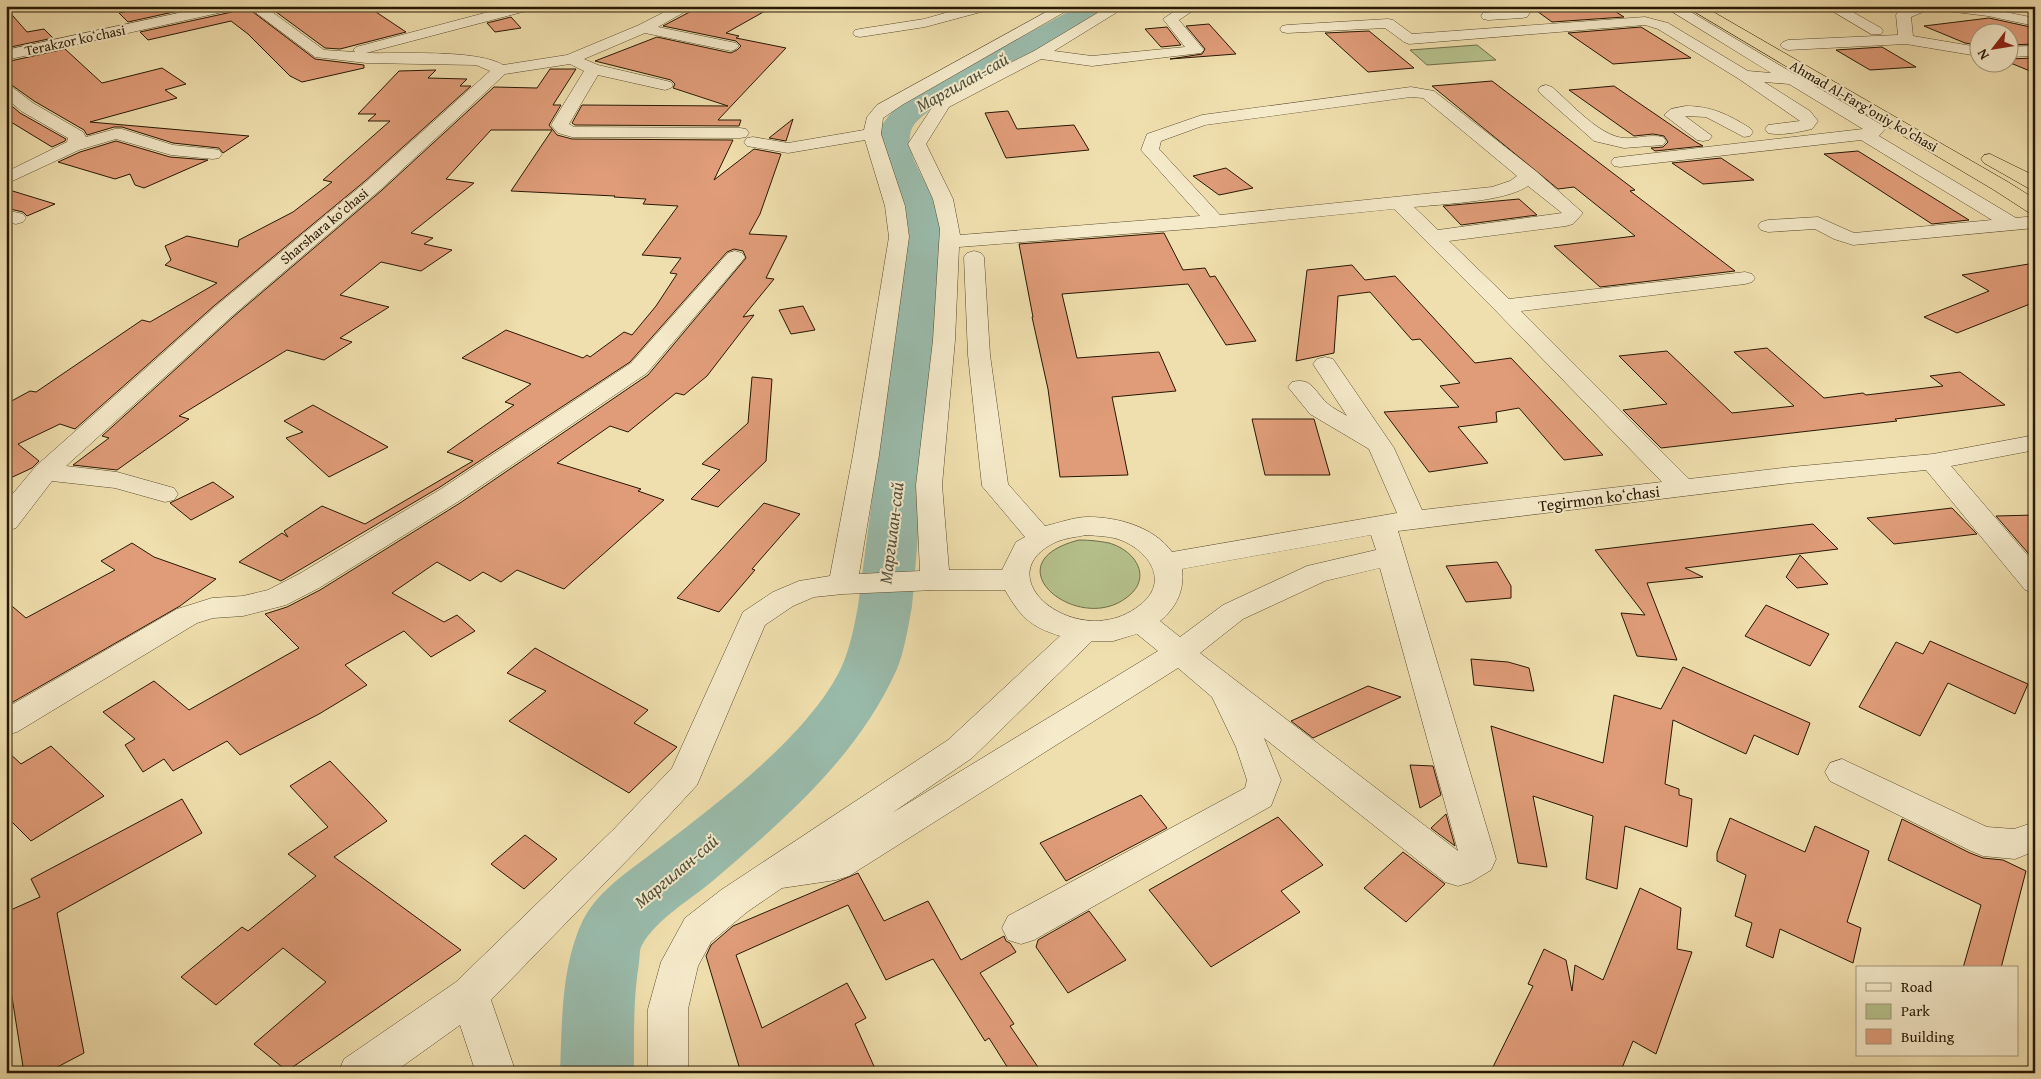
<svg xmlns="http://www.w3.org/2000/svg" width="2041" height="1079" viewBox="0 0 2041 1079" font-family="'Gentium Book Plus',serif">
	<style>
		.green { fill: #b6c28c; stroke: #6e6d47 }
		.lines { fill: none; stroke-linecap: round; stroke-linejoin: round }
		.river { fill: #9abcac; fill-rule: evenodd }
		.building { fill: #e09c79; stroke: #271802 }
		.minor-casing { stroke: #594a2d; stroke-width: 1 }
		.highway-casing { stroke: #271802; stroke-width: 1 }
		.minor { fill: #f5eaca; fill-rule: evenodd }
		.highway { fill: #f0dfae; fill-rule: evenodd }
		.labels { text-anchor: middle; dominant-baseline: central; stroke-width: 4; stroke-linejoin: round; paint-order: stroke }
		.far-street-label { font-size: 14px; fill: #271802; stroke: #f5eaca }
		.street-label { font-size: 16px; fill: #271802; stroke: #f5eaca }
		.water-label { font-size: 18px; font-style: italic; fill: #4f513e; stroke: #f5eaca }
	</style>
	<rect width="100%" height="100%" fill="#f0dfae"/>
	<filter id="stains"><feTurbulence type="fractalNoise" baseFrequency=".004" numOctaves="4"/><feColorMatrix values="0 0 0 0 .2 0 0 0 0 .09 0 0 0 0 .02 0 0 0 .5 -.17"/></filter>
	<radialGradient id="worn" r=".72"><stop offset=".6" stop-color="#630" stop-opacity="0"/><stop offset="1" stop-color="#630" stop-opacity=".3"/></radialGradient>
	<path class="green" d="M1477 45 1496 60 1427 65 1410 50Z
		M1079 540C1089 540 1099 541 1109 543 1137 551 1153 579 1126 598 1077 635 989 563 1079 540Z"/>
	<g class="lines">
		<path class="river" d="M1079 6H1112L1108 11 931 109C922 117 911 123 910 136 906 156 929 184 935 204 941 221 941 239 942 257L912 606C908 627 905 649 897 669 858 756 786 818 715 879 693 898 656 919 642 945 639 950 640 957 639 963 633 999 634 1036 634 1073H560C562 1022 561 966 583 920 600 888 631 870 659 848 718 803 809 735 841 668 850 649 854 627 858 606L904 257C905 236 905 216 898 196 880 148 860 136 909 97Z"/>
	</g>
	<path class="building" d="M153 6H201L128 22 119 13Z
		M241 6H245L315 59 364 65V68L302 82 290 76 248 34 231 21 148 40 140 32 232 12Z
		M268 6H367L406 32 340 49 325 48Z
		M701 6H774L726 33 739 36 736 38 786 48 718 120H741L739 126 575 125 572 123 582 105 728 106 673 88 675 84 671 80 595 61 657 37 731 53 737 50 741 46 736 41 663 26Z
		M1530 6H1607L1624 17 1552 22Z
		M6 8 27 32 44 29 53 38 6 48Z
		M511 17 521 28 495 32 487 23Z
		M1989 18 2035 28V44L2008 45V32H1978V45L1965 43 1924 26Z
		M1209 24 1236 54 1170 59 1202 54 1205 49 1186 26Z
		M1167 27 1181 45 1161 47 1145 29Z
		M1641 27 1691 58 1613 64 1568 33Z
		M1369 31 1414 68 1368 72 1325 33Z
		M1882 47 1916 67 1870 70 1836 50Z
		M65 49 102 83 162 68 186 84 165 90 177 98 90 122 249 136 223 153 219 148 173 143 122 127H114L87 135 84 130 34 101 13 86 6 83V62Z
		M2035 58V73L2008 62V59Z
		M550 69H576L553 105H561L549 125 557 135 572 139 733 140 714 180 754 149 781 154 760 214 749 234 787 236 766 278 774 279 743 317 754 315 707 376 684 395 676 393 628 432 610 426 557 463 641 489 638 491 664 500 564 589 517 570 501 582 483 572 470 581 437 562 392 593 444 622 457 615 475 631 431 657 404 631 345 665 367 685 319 714 240 755 227 741 173 771 164 759 143 772 125 745 135 739 103 712 154 681 189 710 299 648 265 614 287 607 320 590 460 503 648 375 746 258 743 251 734 249 727 252 630 362 440 487 281 581 239 562 282 533 288 537 284 531 322 506 365 524 473 461 447 452 514 405 505 402 531 384 462 358 506 330 583 358 587 355 590 357 624 332 632 335 656 306 677 274 670 273 681 258 642 255 678 206 643 204 646 199 614 197 615 196 511 191 552 130H491L446 179 474 183 411 233 433 238 424 244 452 250 421 271 381 262 340 295 389 307 340 338 352 342 324 360 287 350 179 416 189 419 117 470 73 465 109 438 102 436 233 317 381 191 494 87 537 88Z
		M436 70 428 78 467 79 460 86H471L365 181 215 305 75 429 60 424 18 444 39 461 32 468 6 480V404L30 391 36 392 142 320 150 322 217 283 165 265 171 260 165 246 187 236 238 247 239 240 293 212 332 182 323 180 390 121H368L376 114H358L399 71Z
		M1492 81 1635 190 1630 191 1735 271 1600 287 1554 246 1635 236 1574 187 1558 189 1432 86Z
		M1614 86 1696 142 1703 146 1655 151 1651 148 1663 147 1668 142 1664 136 1653 134 1634 136 1569 90Z
		M6 101 20 113 66 139 65 141 52 147 6 119Z
		M1008 111 1017 129 1074 125 1089 150 1006 158 985 113Z
		M793 119 786 141 769 138Z
		M116 141 170 157 208 160 144 188 135 185 130 174 115 179 58 162 80 152Z
		M1858 151 1969 220 1932 224 1824 154Z
		M1721 158 1754 180 1703 184 1672 163Z
		M1226 168 1253 188 1219 195 1193 176Z
		M6 189 55 204 27 216 23 212 6 208Z
		M1519 199 1537 215 1461 225 1443 206Z
		M1164 233 1183 270 1205 268 1210 277 1215 276 1256 341 1226 345 1188 284 1062 294 1077 358 1159 352 1176 391 1112 397 1128 475 1060 477 1048 389 1032 317H1033L1019 244Z
		M2035 263V302L1957 333 1924 317 1989 291 1962 275Z
		M1352 265 1365 280 1395 276 1475 363 1511 358 1603 455 1564 460 1519 408 1496 412 1497 422 1458 427 1488 463 1429 472 1384 412 1459 407 1440 386 1460 383 1420 339 1412 340 1370 292 1338 296 1334 353 1296 361 1307 270Z
		M803 306 815 330 791 334 779 310Z
		M1767 348 1824 398 1863 393 1866 395 1943 386 1930 376 1960 372 2005 405 1895 419 1897 421 1661 448 1623 410 1667 404 1619 356 1667 351 1732 413 1794 406 1734 352Z
		M752 377 772 379 766 461 718 507 691 499 720 470 702 464 748 423Z
		M313 405 388 447 329 477 286 438 303 432 284 421Z
		M1252 419H1314L1330 475H1265Z
		M213 482 234 497 191 520 170 503Z
		M764 503 800 514 752 569 755 570 719 612 677 598Z
		M1952 508 1977 534 1894 544 1867 518Z
		M2035 515V561L1996 516Z
		M1813 524 1838 549 1685 568 1703 577 1647 583 1677 660 1637 656 1621 613 1645 615 1595 550Z
		M132 543 154 557 216 579 180 606 6 706V601L26 618 115 570 101 561Z
		M1800 555 1828 584 1797 588 1786 577Z
		M1497 562 1511 586V598L1466 602 1446 566Z
		M1766 605 1829 634 1810 666 1745 636Z
		M1930 641 2028 684 2015 714 1948 683 1920 736 1859 707 1896 642 1923 654Z
		M535 648 648 710 634 723 677 747 629 793 509 721 546 691 507 673Z
		M1471 659 1508 662 1529 668 1534 691 1474 685Z
		M1683 667 1810 723 1798 755 1754 735 1746 754 1673 720 1665 784 1679 789V795L1692 799 1687 847 1625 826 1617 889 1586 879 1593 816 1533 796 1547 867 1518 863 1491 726 1603 763 1614 695 1661 709Z
		M1368 686 1401 697 1313 738 1291 721Z
		M51 746 104 796 31 841 6 816V750L21 764Z
		M330 761 387 821 334 857 461 950 287 1071 254 1044 326 982 283 948 216 1005 181 977 242 927 248 931 316 876 288 854 328 827 290 786Z
		M1410 765 1433 766 1441 795 1420 808Z
		M1141 795 1167 828 1066 881 1040 843Z
		M182 799 202 833 57 913 84 1053 46 1073H24L6 959V912L40 897 31 879Z
		M1446 814 1455 846 1431 828Z
		M1278 817 1323 865 1281 891 1300 912 1211 967 1149 890Z
		M1730 818 1805 852 1815 826 1869 851 1847 922 1861 928 1853 963 1780 929 1773 958 1746 946 1752 923 1735 916 1746 875 1717 861V853Z
		M1902 819 1970 853 1983 858 2003 860 2026 871 2001 968H1963L1981 905 1888 860Z
		M525 835 557 859 524 889 491 864Z
		M1403 852 1445 884 1406 922 1364 888Z
		M858 873 884 921 928 901 961 960 1004 936 1006 941 1010 943 1016 952 980 973 1014 1024 1010 1026 1042 1073H1011L989 1038 985 1041 933 959 886 980 848 905 736 955 762 1028 847 983 866 1018 855 1024 877 1073H741L706 956 711 945 733 926Z
		M1640 888 1681 908 1677 949 1692 952 1656 1054 1633 1041 1620 1073H1490L1533 986 1528 984 1544 949 1566 960 1572 991 1575 965 1603 980Z
		M1089 911 1126 960 1068 993 1036 947 1038 940Z"/>
	<g class="lines">
		<g class="minor-casing">
			<path id="minor" d="M211 6H239L232 10 6 60V50Z
				M247 6H264L324 50 355 52 353 50 356 47 511 6H536L534 9 366 53C399 54 477 49 503 65L567 55 639 25 676 6H695L658 27 736 43 739 46 736 49 731 51 645 33 584 59 598 65 671 82 673 85 671 88 665 90 598 75 569 124 574 127 740 128 746 129 749 133 746 137 740 138 572 137 558 133 551 125 584 71 570 64 505 74 380 190 232 316 66 466 117 472 174 488 178 494 174 500 165 502 115 488 52 481 16 528 6 531V502L36 466 216 306 366 182 490 71 476 65 366 63 315 57Z
				M970 6H994L992 9 925 27 860 37 855 36 853 33 855 30 860 29 924 19Z
				M1057 6H1075L902 105 883 118 881 134 905 206 909 237 879 455 859 574 920 571 916 485 933 340 940 229 933 199 908 144 937 100 1034 51 1109 6H1127L1054 51 1092 56 1185 47 1163 19 1182 6H1200L1179 20 1204 50 1201 53 1092 66 1041 59 949 107 926 144 953 199 960 235 1200 216 1141 150 1147 134 1202 115 1411 87 1434 91 1537 172 1583 213 1573 224 1566 226 1449 241 1509 299 1745 272 1752 274 1755 278 1752 282 1745 284 1521 311 1689 479 1791 467 1933 454 2035 435V450L1951 466 2035 564V593L2025 590 1926 470 1791 483 1398 531 1496 859 1491 870 1471 882 1458 886 1445 882 1264 738 1281 780 1271 806 1034 940 1021 944 1008 940 1002 928 1008 916 1245 788 1247 780 1236 747 1212 697 1178 668 849 876 836 880 782 888 747 912 711 942 698 966 688 1009V1073H648V1009L661 962 685 918 721 890 948 740 1060 636C1029 626 1021 617 1005 590H935L843 594 814 597 793 606 765 625 697 785 638 849 491 1000 516 1073H476L460 1025 393 1073H338L344 1059 456 982 614 829 672 768 743 612 773 592 799 581 830 576 853 455 889 237 885 206 865 140 788 153 747 146 744 142 747 138 753 137 788 143 864 130 867 117 877 105ZM1411 97 1423 98 1517 176 1510 181 1492 187 1220 215 1159 149 1161 141 1205 125ZM1528 186 1562 213 1438 230 1414 207C1443 204 1505 202 1528 186ZM1394 209 1496 311 1662 482 1422 510 1394 448 1333 359 1325 357 1317 359 1313 364 1347 416C1341 412 1332 408 1327 403 1314 391 1312 377 1292 382L1288 387 1310 414 1369 449 1397 513 1172 552C1154 527 1118 517 1088 517 1074 517 1059 523 1045 526L1008 484 990 355 984 257 981 253 974 251 967 253 964 257 968 355 982 486 1025 537 1016 542 1002 570H949L942 485 955 340 959 247 1215 227ZM1086 535C1098 536 1112 536 1123 541 1151 553 1169 583 1140 605 1080 654 982 577 1056 542 1065 538 1077 537 1086 535ZM1371 535 1376 550 1307 566 1223 605 1180 637 1160 621C1176 608 1185 590 1182 569ZM1380 568 1458 851 1200 653 1243 619 1325 581ZM1137 634 1158 651 892 813 972 758 1092 641H1113Z
				M1510 6H1527L1531 11 1527 17 1522 18 1488 20 1483 19 1481 16 1483 13 1514 10Z
				M1663 6H1681L1796 75 1825 78 1827 81 1825 84 1815 86 1882 125 1885 129 1879 136 2016 218 2035 216V228L1853 245 1834 239 1815 229 1768 232 1761 230 1758 226 1761 222 1768 220 1818 217 1854 233 1992 220 1861 140 1620 167 1614 166 1611 162 1614 158 1620 157 1863 129 1789 84 1764 82 1810 111 1818 121 1812 129C1799 132 1781 136 1768 133L1765 129 1768 125 1800 121 1739 79 1658 29 1645 25 1409 44 1404 42 1385 28 1287 33 1282 32 1280 29 1282 26 1287 25 1388 19 1393 20 1412 34 1645 17 1668 23 1748 71 1771 73Z
				M1824 6H1842L1881 28 1883 31 1881 34H1871Z
				M1912 6H1975L2035 18V26L1988 16 1930 9 1911 17 1913 36 1978 47V56L1906 44 1788 50 1783 48 1780 45 1783 42 1788 40 1898 35 1896 15 1898 12Z
				M2035 46V56L2008 57V47Z
				M6 85 12 87 33 103 83 132 86 137 115 129H122L173 145 213 149 219 150 222 154 219 158 213 159 171 155 116 139 79 150 6 184V172L67 142 68 138 21 111 6 98Z
				M1546 85 1552 87C1571 103 1599 136 1624 138 1637 139 1650 134 1663 137L1666 141 1663 145 1624 148 1594 141 1540 93 1538 90 1540 87Z
				M1686 106C1712 106 1729 115 1750 128L1753 132 1750 136 1744 137 1706 117 1685 116 1712 136 1709 140 1703 141 1697 140 1664 115 1671 109Z
				M6 210 23 214 26 218 23 222 16 224 6 222Z
				M735 251 742 253 745 257 742 261 647 373 459 501 319 588 286 605 243 616 213 618 197 623 17 732 6 735V708L177 609 212 598 243 596 268 590 299 574 441 489 631 363 728 253Z
				M1842 759 1987 827 2014 829 2035 822V851L2015 859 1983 856 1971 851 1830 781 1825 772 1830 763Z"/>
		</g>
		<g class="highway-casing">
			<path id="highway" d="M1685 6H1703L2008 182 2035 199V214L2028 212 1994 190Z
				M1990 154 2035 176V190L2028 188 1984 163 1981 159 1984 155Z"/>
		</g>
		<use href="#minor" class="minor"/>
		<use href="#highway" class="highway"/>
	</g>
	<g class="labels">
		<g class="far-street-label">
			<text transform="translate(75 40) rotate(-12)">Terakzor koʻchasi</text>
			<text transform="translate(1864 106) rotate(30)">Ahmad Al-Farg'oniy ko'chasi</text>
			<text transform="translate(324 226) rotate(-40)">Sharshara koʻchasi</text>
		</g>
		<g class="street-label">
			<text transform="translate(1599 498) rotate(-7)">Tegirmon koʻchasi</text>
		</g>
		<g class="water-label">
			<text transform="translate(962 82) rotate(-29)">Маргилан-сай</text>
			<text transform="translate(891 533) rotate(-83)">Маргилан-сай</text>
			<text transform="translate(676 871) rotate(-40)">Маргилан-сай</text>
		</g>
	</g>
	<rect width="2041" height="1079" fill="none" stroke="#f0dfae" stroke-width="25"/>
	<rect x="8" y="8" width="2026" height="1064" fill="none" stroke="#271802" stroke-width="2.5"/>
	<rect x="12" y="12" width="2016" height="1054" fill="none" stroke="#271802"/>
	<rect x="1856" y="966" width="162" height="90" fill="#f5eaca" stroke="#a3967a"/>
	<rect x="1866" y="983" width="25" height="8" fill="#f5eaca" stroke="#a3967a"/>
	<text x="1901" y="992" font-size="15" fill="#271802">Road</text>
	<rect x="1866" y="1004" width="25" height="15" fill="#b6c28c" stroke="#a3967a"/>
	<text x="1901" y="1016" font-size="15" fill="#271802">Park</text>
	<rect x="1866" y="1029" width="25" height="15" fill="#e09c79" stroke="#a3967a"/>
	<text x="1901" y="1042" font-size="15" fill="#271802">Building</text>
	<g transform="translate(1994 48) rotate(239)"><circle r="24" fill="#f5eaca" stroke="#a3967a"/>
	<path d="M0-4L9 19L0 12L-9 19Z" fill="#8f2418"/>
	<text y="-8" font-size="14" font-weight="bold" text-anchor="middle" fill="#271802">N</text>
	</g>
	<rect width="100%" height="100%" filter="url(#stains)"/>
	<rect width="100%" height="100%" fill="url(#worn)"/>
</svg>
